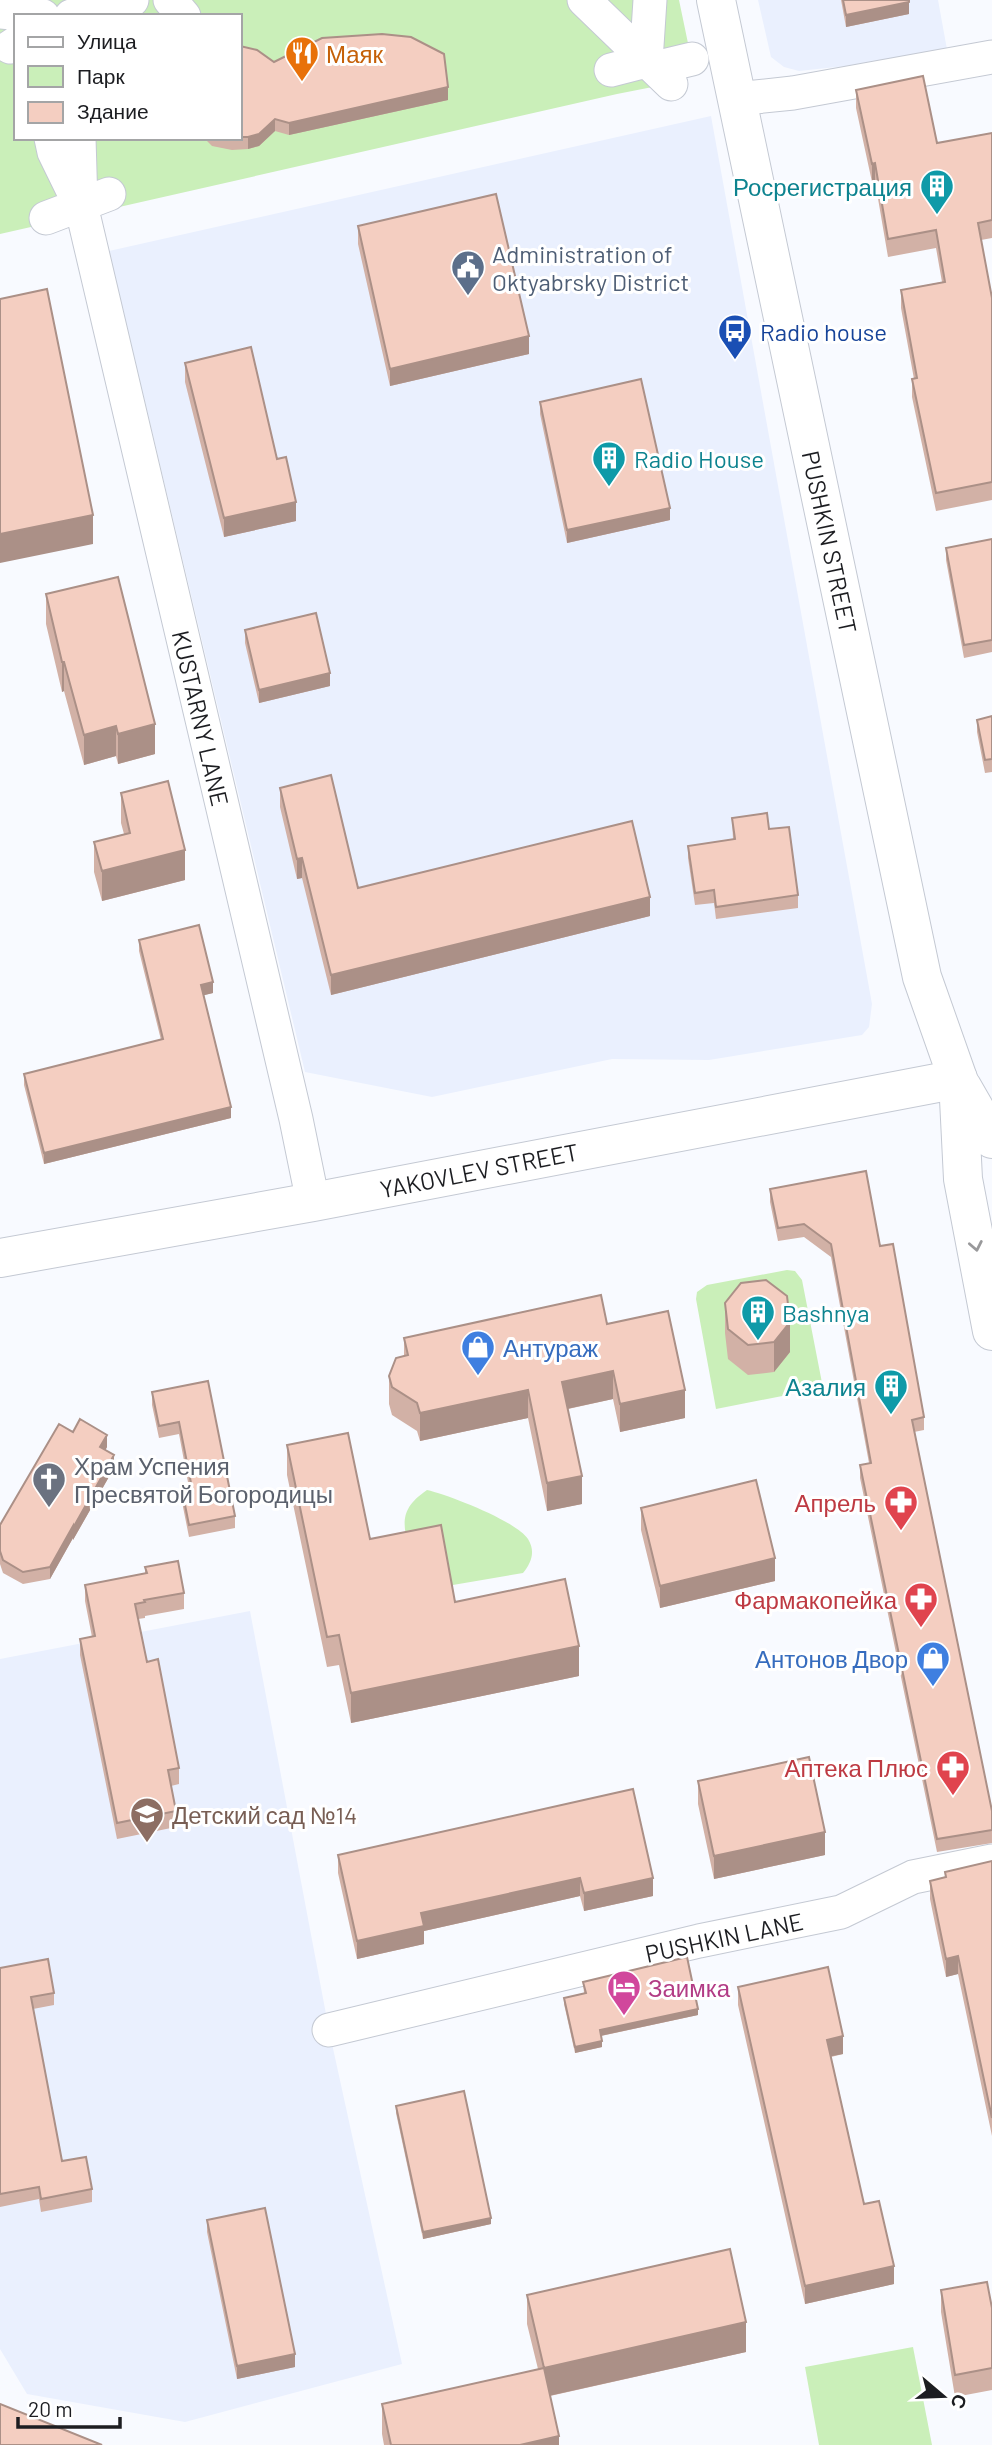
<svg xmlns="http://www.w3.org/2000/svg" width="992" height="2445" viewBox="0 0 992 2445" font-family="Barlow,sans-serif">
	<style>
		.built { fill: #eaf0fe }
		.green { fill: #caefb9; fill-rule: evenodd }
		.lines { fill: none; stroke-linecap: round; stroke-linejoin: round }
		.street-casing { stroke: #c4c9d3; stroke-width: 35 }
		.secondary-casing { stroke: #c4c9d3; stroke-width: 40 }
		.primary-casing { stroke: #c4c9d3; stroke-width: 40 }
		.street { stroke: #fff; stroke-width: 33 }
		.secondary { stroke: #fff; stroke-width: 38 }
		.primary { stroke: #fff; stroke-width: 38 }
		.wall { fill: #d2b1a6 }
		.shaded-wall { fill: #ab9087 }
		.building { fill: #f4cec1; stroke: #ab9087; stroke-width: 2 }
		.oneway { stroke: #99999b }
		.labels { text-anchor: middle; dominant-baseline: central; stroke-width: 6; stroke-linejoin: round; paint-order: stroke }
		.food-label { font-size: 24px; fill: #c56008; stroke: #fff; text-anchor: start }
		.culture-label { font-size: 24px; fill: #0d838f; stroke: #fff; text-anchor: end }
		.service-label { font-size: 24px; fill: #4e5e75; stroke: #fff; text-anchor: start }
		.transit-label { font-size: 24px; fill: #164399; stroke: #fff; text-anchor: start }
		.street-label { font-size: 24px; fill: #1c1d21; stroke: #fff }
		.shop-label { font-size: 24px; fill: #366cbe; stroke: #fff; text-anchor: start }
		.worship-label { font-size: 24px; fill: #5b616d; stroke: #fff; text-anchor: start }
		.health-label { font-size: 24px; fill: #be3a42; stroke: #fff; text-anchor: end }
		.education-label { font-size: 24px; fill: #785e54; stroke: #fff; text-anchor: start }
		.hotel-label { font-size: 24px; fill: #b23c85; stroke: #fff; text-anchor: start }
	</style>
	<rect width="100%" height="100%" fill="#f8faff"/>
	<path class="built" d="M758 0H938L948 55 799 71 784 67 771 57Z
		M711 116 872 1004 869 1027 862 1035 709 1060 612 1059 432 1097 305 1072 109 251Z
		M250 1611 329 2030 402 2364 185 2422 27 2394 0 2349V1659Z"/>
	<path class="green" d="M0 0H679L689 48 678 82 617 94 0 234ZM16 16H240V138H16Z
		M787 1270 795 1271 802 1280 823 1388 716 1409 696 1299 697 1292 707 1285Z
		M427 1490C449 1495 516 1521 528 1539 536 1552 531 1563 523 1573L447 1586 411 1561C405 1527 395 1512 427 1490Z
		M913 2347 932 2445H819L805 2367Z"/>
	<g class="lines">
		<g class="street-casing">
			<path id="street" d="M170 0 184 16
				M584 0 671 84
				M0 12 43 16
				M71 16 119 7 132 0
				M10 47 16 43
				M667 65 692 59
				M611 70 646 61 650 0
				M736 99 793 93 992 57
				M51 138 54 152 76 197
				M79 138 81 205 296 1119 313 1202
				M46 218 109 194
				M329 2030 699 1941 841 1912 913 1877 992 1861"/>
		</g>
		<g class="secondary-casing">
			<path id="secondary" d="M0 1258 313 1202 958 1079 922 977 716 0"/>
		</g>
		<g class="primary-casing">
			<path id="primary" d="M958 1079 963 1179 992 1331
				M962 1087 992 1139"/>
		</g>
		<use href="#street" class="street"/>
		<use href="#secondary" class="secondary"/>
		<use href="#primary" class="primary"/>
	</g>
	<path class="wall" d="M841 0H909V14L846 27Z
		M240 46 274 62 448 100 289 135 275 131 259 146 248 149 232 150 212 146 204 138H240Z
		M856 90 937 143 992 133V238L981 240 992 298V500L936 511 912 397V379H914L901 308V290L942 282 936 248 888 257 875 181 872 182 856 108Z
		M358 226 529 354 390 386 358 244Z
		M185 363 277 459 296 521 224 537 185 382Z
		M540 402 670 520 567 543 540 414Z
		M992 539V652L964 658 946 560V548Z
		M46 594 155 754 118 764 116 756 84 765 64 691 62 692 46 624Z
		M245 630 330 686 259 703 245 643Z
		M992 716V772L985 773 977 732V720Z
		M280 788 358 888 650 916 331 995 302 878 297 879 280 807Z
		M121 793 185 880 102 901 94 872V842L124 834 121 823Z
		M732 818 769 829 798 895V908L716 919 714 903 695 905 688 858V846L733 839Z
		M139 940 213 993 204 995 231 1118 44 1164 24 1085V1074L161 1040 139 951Z
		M770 1189 880 1246 924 1417V1430L914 1432 992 1811V1843L937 1852 860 1478V1465L869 1463 831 1257 804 1237 778 1241 770 1202Z
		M725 1303 790 1352 774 1372 748 1375 728 1359 725 1333Z
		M607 1324 685 1418 620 1432 613 1399 568 1409 582 1504 547 1511 528 1418 420 1441 417 1431 392 1415 389 1404V1376L404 1356V1338Z
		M208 1381 235 1516V1528L189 1537 183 1507V1495L190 1493 179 1434 159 1438 152 1405V1392Z
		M73 1432 107 1447 105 1451 114 1468 73 1540V1538L50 1579 23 1584 3 1573 0 1564V1525Z
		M287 1445 370 1539 455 1602 579 1676 351 1723 339 1665 327 1667 287 1475Z
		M641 1508 775 1581 660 1608 641 1530Z
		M145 1567 184 1593V1609L145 1616V1618L138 1619 147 1662 179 1768V1784L171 1786 176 1811V1827L117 1839 80 1655V1639L92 1637 85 1601V1585L145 1573Z
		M698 1781 825 1855 714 1879 698 1804Z
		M633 1789 653 1896 584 1911 580 1896 424 1931V1944L357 1959 338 1873V1855Z
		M992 1861V2136L958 1974 946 1977 930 1899V1881L945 1878V1872Z
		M0 1968 54 1993V2005L33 2009 62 2161 92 2189V2202L41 2212 39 2199 0 2207Z
		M583 1982 698 2015 601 2036 602 2047 575 2053 564 2004V1998L584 1993Z
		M738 1987 843 2054 831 2057 864 2204 894 2284 805 2304 738 2005Z
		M396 2106 491 2224 423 2239 396 2113Z
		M207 2220 295 2367 237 2379 207 2232Z
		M941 2290 992 2308V2390L955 2397 941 2312Z
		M527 2295 746 2352 550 2396 559 2445H384L382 2434V2404L538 2369 527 2324Z"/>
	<path class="shaded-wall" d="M909 2V14L846 27V15Z
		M448 87V100L289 135V123Z
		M275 119V131L259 146 248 149V137Z
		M875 163V181L872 182V164Z
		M529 336V354L390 386V369Z
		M296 502V521L224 537V518Z
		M670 508V520L567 543V530Z
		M93 515V544L0 563V534Z
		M62 662H64V691L62 692Z
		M330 673V686L259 703V690Z
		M155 724V754L118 764V734Z
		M116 726V756L84 765V735Z
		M185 850V880L102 901V871Z
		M302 858V878L297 879V859Z
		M650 897V916L331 995V975Z
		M213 982V993L201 996V985Z
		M231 1107V1118L44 1164V1153Z
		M790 1322V1352L774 1372V1342Z
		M613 1371V1399L562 1410V1382Z
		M528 1390V1418L420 1441V1413Z
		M685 1390V1418L620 1432V1404Z
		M107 1435V1447L100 1460V1447Z
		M114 1455V1468L73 1540V1528Z
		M582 1476V1504L547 1511V1483Z
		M73 1526V1538L50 1579V1567Z
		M775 1558V1581L660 1608V1586Z
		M579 1646V1676L351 1723V1693Z
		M825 1832V1855L714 1879V1856Z
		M580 1878V1896L424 1931V1944L357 1959V1941L421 1913Z
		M653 1878V1896L584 1911V1893Z
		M958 1956V1974L946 1977V1959Z
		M698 2009V2015L600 2036V2030Z
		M843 2036V2054L827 2057V2040Z
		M602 2041V2047L575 2053V2047Z
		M491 2218V2224L423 2239V2232Z
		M894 2266V2284L805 2304V2286Z
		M746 2322V2352L544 2397V2368Z
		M295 2354V2367L237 2379V2366Z
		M559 2436V2445H520Z"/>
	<path class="building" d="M843 0H909V2L846 15Z
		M382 34 411 37 444 54 448 87 289 123 275 119 259 134 248 137H240V46L257 50 274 62 322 38Z
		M923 76 937 143 992 133V220L978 223 992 298V482L936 493 912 379 917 378 901 290 945 282 936 230 888 239 875 163 872 164 856 90Z
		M496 194 529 336 390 369 358 226Z
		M47 289 93 515 0 534V299Z
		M251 347 277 459 286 457 296 502 224 518 185 363Z
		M641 379 670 508 567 530 540 402Z
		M992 539V640L964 645 946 548Z
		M118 577 155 724 118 734 116 726 84 735 64 662H62L46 594Z
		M316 613 330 673 259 690 245 630Z
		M992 716V759L985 760 977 720Z
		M331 775 358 888 632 821 650 897 331 975 302 858 297 859 280 788Z
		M168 781 185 850 102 871 94 842 130 833 121 793Z
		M767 813 769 829 789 827 798 895 716 907 714 890 695 893 688 846 735 839 732 818Z
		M199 925 213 982 201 985 231 1107 44 1153 24 1074 163 1039 139 940Z
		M866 1171 880 1246 893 1244 924 1417 912 1420 992 1811V1830L937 1839 860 1465 871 1463 831 1244 804 1224 778 1228 770 1189Z
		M766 1280 787 1296 790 1322 774 1342 748 1345 728 1329 725 1303 741 1283Z
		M601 1295 607 1324 668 1311 685 1390 620 1404 613 1371 562 1382 582 1476 547 1483 528 1390 420 1413 417 1403 392 1387 389 1376 396 1358 408 1355 404 1338Z
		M208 1381 235 1516 189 1525 183 1495 193 1493 179 1422 159 1426 152 1392Z
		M80 1419 107 1435 100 1447 114 1455 73 1528V1526L50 1567 23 1572 3 1560 0 1551V1525L59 1424 73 1432Z
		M348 1433 370 1539 441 1525 455 1602 565 1579 579 1646 351 1693 339 1635 327 1637 287 1445Z
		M756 1480 775 1558 660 1586 641 1508Z
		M178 1561 184 1593 144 1600 145 1602 135 1604 147 1662 158 1659 179 1768 168 1770 176 1811 117 1823 80 1639 95 1636 85 1585 147 1573 145 1567Z
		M809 1757 825 1832 714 1856 698 1781Z
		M633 1789 653 1878 584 1893 580 1878 421 1913 424 1926 357 1941 338 1855Z
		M992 1861V2118L958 1956 946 1959 930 1881 946 1877 945 1872Z
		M687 1957 698 2009 600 2030 602 2041 575 2047 564 1998 586 1993 583 1982Z
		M48 1959 54 1993 31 1997 62 2161 86 2157 92 2189 41 2199 39 2187 0 2194V1968Z
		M828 1967 843 2036 827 2040 864 2204 879 2201 894 2266 805 2286 738 1987Z
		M464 2091 491 2218 423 2232 396 2106Z
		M265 2208 295 2354 237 2366 207 2220Z
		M730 2249 746 2322 544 2368 527 2295Z
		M987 2282 992 2308V2368L955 2375 941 2290Z
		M544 2368 559 2436 520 2445H391L382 2404Z
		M0 2404 102 2445H0Z"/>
	<defs><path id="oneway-chevron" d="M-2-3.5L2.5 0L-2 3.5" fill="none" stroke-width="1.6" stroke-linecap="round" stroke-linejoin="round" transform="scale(1.75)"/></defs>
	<use class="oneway" href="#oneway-chevron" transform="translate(976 1246) rotate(79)"/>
	<defs>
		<g id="restaurant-pin" transform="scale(1.75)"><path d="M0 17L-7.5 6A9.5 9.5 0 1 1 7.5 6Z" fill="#e8710a" stroke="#fff"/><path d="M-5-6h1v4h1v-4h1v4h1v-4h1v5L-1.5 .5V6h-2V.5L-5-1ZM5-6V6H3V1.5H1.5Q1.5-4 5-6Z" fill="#fff"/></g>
		<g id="building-pin" transform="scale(1.75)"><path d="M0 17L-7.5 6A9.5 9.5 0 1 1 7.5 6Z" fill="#0f9aa8" stroke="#fff"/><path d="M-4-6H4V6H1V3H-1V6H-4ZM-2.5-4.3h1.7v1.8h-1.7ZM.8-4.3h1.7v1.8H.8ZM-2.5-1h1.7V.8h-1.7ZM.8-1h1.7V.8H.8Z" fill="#fff"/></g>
		<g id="civic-pin" transform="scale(1.75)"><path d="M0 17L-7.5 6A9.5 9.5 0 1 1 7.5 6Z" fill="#5c6f8a" stroke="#fff"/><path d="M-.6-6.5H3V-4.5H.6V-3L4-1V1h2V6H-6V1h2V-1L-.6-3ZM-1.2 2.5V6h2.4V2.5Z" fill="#fff"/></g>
		<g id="bus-pin" transform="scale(1.75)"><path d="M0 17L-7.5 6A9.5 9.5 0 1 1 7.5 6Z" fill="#1a4fb4" stroke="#fff"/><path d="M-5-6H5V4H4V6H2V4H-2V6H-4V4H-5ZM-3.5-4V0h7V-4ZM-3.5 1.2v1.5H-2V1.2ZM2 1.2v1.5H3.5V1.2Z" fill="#fff"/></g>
		<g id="shop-pin" transform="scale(1.75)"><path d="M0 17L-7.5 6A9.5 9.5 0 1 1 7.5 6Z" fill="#3f7fe0" stroke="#fff"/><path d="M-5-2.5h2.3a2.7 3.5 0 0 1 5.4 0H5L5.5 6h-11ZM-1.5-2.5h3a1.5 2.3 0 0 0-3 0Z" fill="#fff"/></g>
		<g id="church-pin" transform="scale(1.75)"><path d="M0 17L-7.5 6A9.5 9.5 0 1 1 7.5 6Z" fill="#6b7280" stroke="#fff"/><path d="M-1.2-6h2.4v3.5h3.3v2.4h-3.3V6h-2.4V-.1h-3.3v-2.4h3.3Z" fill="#fff"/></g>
		<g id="pharmacy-pin" transform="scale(1.75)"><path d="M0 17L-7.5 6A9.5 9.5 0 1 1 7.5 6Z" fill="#e0444e" stroke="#fff"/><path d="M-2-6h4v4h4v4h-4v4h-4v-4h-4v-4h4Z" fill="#fff"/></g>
		<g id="school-pin" transform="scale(1.75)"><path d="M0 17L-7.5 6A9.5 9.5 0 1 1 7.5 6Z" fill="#8d6e63" stroke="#fff"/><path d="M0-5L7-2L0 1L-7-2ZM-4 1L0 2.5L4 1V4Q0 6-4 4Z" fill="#fff"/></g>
		<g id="hotel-pin" transform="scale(1.75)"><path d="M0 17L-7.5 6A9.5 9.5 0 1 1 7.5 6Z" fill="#d1479c" stroke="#fff"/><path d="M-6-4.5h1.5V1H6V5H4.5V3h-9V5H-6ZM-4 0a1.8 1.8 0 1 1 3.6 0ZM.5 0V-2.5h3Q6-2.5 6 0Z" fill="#fff"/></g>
	</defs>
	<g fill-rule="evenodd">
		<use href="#restaurant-pin" x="302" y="53"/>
		<use href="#building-pin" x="937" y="186"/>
		<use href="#civic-pin" x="468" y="267"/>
		<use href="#bus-pin" x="735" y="331"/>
		<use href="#building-pin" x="609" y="458"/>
		<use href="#building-pin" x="758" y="1312"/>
		<use href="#shop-pin" x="478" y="1347"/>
		<use href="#building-pin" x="891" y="1386"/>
		<use href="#church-pin" x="49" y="1479"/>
		<use href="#pharmacy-pin" x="901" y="1502"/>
		<use href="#pharmacy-pin" x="921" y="1599"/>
		<use href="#shop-pin" x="933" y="1658"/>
		<use href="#pharmacy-pin" x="953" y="1767"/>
		<use href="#school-pin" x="147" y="1814"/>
		<use href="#hotel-pin" x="624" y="1987"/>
	</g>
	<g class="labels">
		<g class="food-label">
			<text x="326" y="53">Маяк</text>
		</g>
		<g class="culture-label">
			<text x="912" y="186">Росрегистрация</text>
			<text x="634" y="458" text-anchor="start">Radio House</text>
			<text x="782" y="1312" text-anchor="start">Bashnya</text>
			<text x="866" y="1386">Азалия</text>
		</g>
		<g class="service-label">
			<text x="492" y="253">Administration of<tspan x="492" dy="28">Oktyabrsky District</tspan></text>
		</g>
		<g class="transit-label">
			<text x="760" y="331">Radio house</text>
		</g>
		<g class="street-label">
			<text transform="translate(830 542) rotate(78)">PUSHKIN STREET</text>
			<text transform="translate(201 718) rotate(77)">KUSTARNY LANE</text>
			<text transform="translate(479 1170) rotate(-11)">YAKOVLEV STREET</text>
			<text transform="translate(724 1937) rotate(-12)">PUSHKIN LANE</text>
		</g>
		<g class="shop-label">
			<text x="503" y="1347">Антураж</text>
			<text x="908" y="1658" text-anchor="end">Антонов Двор</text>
		</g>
		<g class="worship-label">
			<text x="74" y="1465">Храм Успения<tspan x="74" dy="28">Пресвятой Богородицы</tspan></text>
		</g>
		<g class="health-label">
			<text x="876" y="1502">Апрель</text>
			<text x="897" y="1599">Фармакопейка</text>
			<text x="928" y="1767">Аптека Плюс</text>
		</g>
		<g class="education-label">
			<text x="172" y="1814">Детский сад №14</text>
		</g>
		<g class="hotel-label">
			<text x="648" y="1987">Заимка</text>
		</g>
	</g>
	<rect x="14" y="14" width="228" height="126" fill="#ffffff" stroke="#a4a5a6" stroke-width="2"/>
	<rect x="28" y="37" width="35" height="10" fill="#ffffff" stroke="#a4a5a6" stroke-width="2"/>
	<text x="77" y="49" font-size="21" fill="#1c1d21">Улица</text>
	<rect x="28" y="66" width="35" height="21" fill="#caefb9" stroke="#a4a5a6" stroke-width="2"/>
	<text x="77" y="84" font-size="21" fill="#1c1d21">Парк</text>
	<rect x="28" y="102" width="35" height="21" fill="#f4cec1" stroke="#a4a5a6" stroke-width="2"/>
	<text x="77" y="119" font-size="21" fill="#1c1d21">Здание</text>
	<g transform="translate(943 2396) rotate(109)" stroke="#ffffff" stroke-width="5" paint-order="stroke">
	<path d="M0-5L12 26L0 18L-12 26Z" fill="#1c1d21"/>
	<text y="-10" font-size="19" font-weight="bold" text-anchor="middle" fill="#1c1d21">С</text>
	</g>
	<path d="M18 2417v10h102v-10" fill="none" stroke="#1c1d21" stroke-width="3.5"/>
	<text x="28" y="2417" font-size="21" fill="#1c1d21" stroke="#ffffff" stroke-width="5" paint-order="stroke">20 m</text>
</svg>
